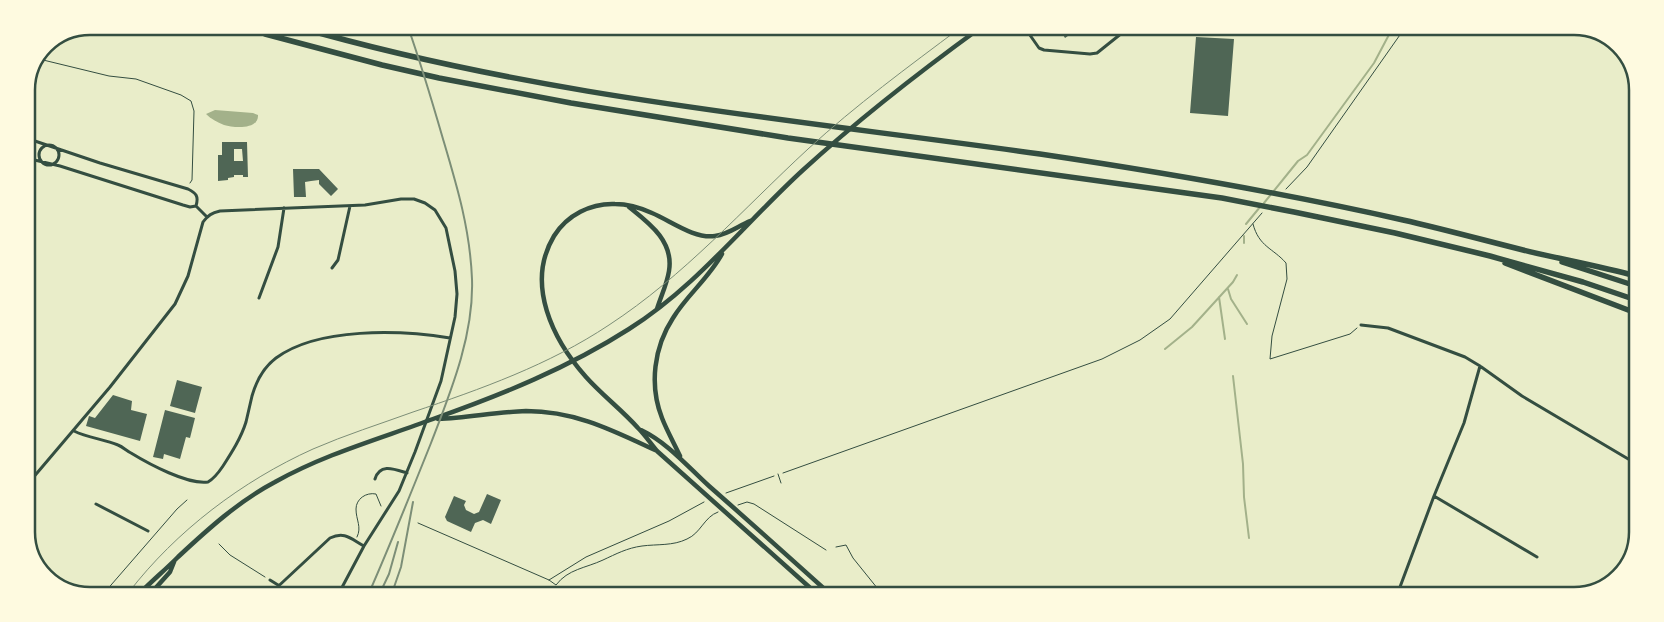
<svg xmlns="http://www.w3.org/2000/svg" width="1664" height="622" viewBox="0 0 1664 622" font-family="'Fira Sans',sans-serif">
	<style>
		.water { fill: #a3b18a }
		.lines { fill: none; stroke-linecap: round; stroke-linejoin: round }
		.stream { stroke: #a3b18a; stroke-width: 2 }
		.building { fill: #4f6655; fill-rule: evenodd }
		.path { stroke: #344e41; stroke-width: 1 }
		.service { stroke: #344e41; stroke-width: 1 }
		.minor { stroke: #344e41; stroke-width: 3 }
		.secondary { stroke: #344e41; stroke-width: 4.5 }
		.motorway { stroke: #344e41; stroke-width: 5.5 }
		.tram { stroke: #7c8e77; stroke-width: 1 }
		.rail { stroke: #7c8e77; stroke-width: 2 }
		.rim { fill: none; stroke: #344e41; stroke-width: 2.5 }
	</style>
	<rect width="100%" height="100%" fill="#e9edc9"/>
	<path class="water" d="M215 110 253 113 258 115C259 130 234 128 224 125 217 122 211 119 206 114Z"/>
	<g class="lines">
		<path class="stream" d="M1264 203 1298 161 1307 155 1374 63 1392 29
			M1246 224 1260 207
			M1244 243V236
			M1228 289 1231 299 1247 324
			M1219 297 1225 339
			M1165 349 1192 327 1233 282 1237 275
			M1233 376 1243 464 1244 497 1249 538"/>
	</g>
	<path class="building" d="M1035 28H1045L1039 34Z
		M1059 28 1078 29 1065 38Z
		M1196 37 1234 39 1228 116 1190 113Z
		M222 142H247L248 177H243V175H234V177L228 178V180L218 181V155H222ZM234 149H242L243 161H234Z
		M293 169H319L338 189 331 196 319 184V180L311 181 305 182 306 197H294Z
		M177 380 202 387 195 413 170 406Z
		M113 395 132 401 131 410 147 414 140 441 86 426 89 416 95 418Z
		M165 410 195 418 190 438 186 437 180 459 164 454 163 459 153 457Z
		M487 494 501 500 491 524 483 520 475 523 471 532 447 521 445 517 454 496 466 501 464 505 466 510 474 514 479 512Z
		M507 588 521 593H505Z"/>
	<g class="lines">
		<path class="path" d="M39 59 109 76 136 79 181 95 191 101 194 111 192 180 190 183
			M1286 189 1307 167 1402 32
			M1253 224C1259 247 1273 248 1286 263L1287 279 1272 336 1270 359 1350 334 1357 328
			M783 473 1102 359 1140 340 1170 319 1262 213
			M726 493 774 476
			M738 505 747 502 754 504 826 550
			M418 523 549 580 556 585C568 569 586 568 603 560 616 554 627 548 642 546 657 544 673 546 687 539 701 533 704 517 718 512
			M357 537C362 527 356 520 356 509 356 499 366 492 376 494L381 506
			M219 544 230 555 265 577
			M836 547 846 545 853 558 882 594
			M549 580 586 557 669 521 704 502
			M105 592 177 509 187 500"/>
		<path class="service" d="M778 474 781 483"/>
		<path class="minor" d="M824 28 841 33 848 34 853 28
			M1025 28 1039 48 1044 50 1090 54 1097 53 1127 29
			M26 138 100 163 188 189C196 193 199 196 196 206
			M39 155a10 10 0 1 1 20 0a10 10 0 1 1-20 0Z
			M26 158 60 166 183 205 190 207 196 206
			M196 206 207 217
			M332 268 338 260 350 206
			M259 298 278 247 284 208
			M1361 325 1388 328 1465 357 1480 366 1522 396 1635 463
			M74 431C88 438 104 439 118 445 123 447 127 451 131 453 149 464 188 485 208 482 215 478 219 472 223 466 232 452 241 438 246 422 248 413 250 405 252 396 256 382 264 367 276 358 318 327 400 330 450 338
			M375 479C380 463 394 469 407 473
			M26 486 110 387 175 304 188 276 203 222C208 215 212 213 220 211L365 205 401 199H414L425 203 435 210 446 228 455 271 457 294 455 317 441 381 415 452 399 491 364 546 339 593
			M1434 496 1537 557
			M96 504 148 531
			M270 580 278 585
			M271 593 330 538C345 531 351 539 364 546
			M1397 595 1434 496 1464 423 1480 366"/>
		<path class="secondary" d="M629 207C649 223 674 241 669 271 667 284 661 296 657 309
			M750 221C738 226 729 234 715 236 694 239 671 221 652 213 641 208 627 204 615 204 591 203 567 215 554 236 525 284 553 340 586 377 602 395 622 410 638 428 645 435 651 444 657 451L817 594
			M438 419C467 418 496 412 526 411 575 411 612 430 655 450
			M641 430C668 443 687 466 709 486 750 522 790 558 830 594
			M680 456C674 443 667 431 662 418 649 385 654 347 673 318 687 295 709 278 722 254
			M141 592C153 580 166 569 178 557 208 529 239 501 275 482 325 454 379 439 433 419 501 395 568 368 629 329 696 287 745 223 803 170 859 119 918 73 980 28
			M152 592 170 572 174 562"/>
		<path class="motorway" d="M244 27 265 34 382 65 439 78 571 103 788 138 1222 198 1294 212 1395 233 1490 256 1583 282 1636 300
			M298 27C540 97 791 119 1040 154 1161 172 1283 193 1403 220 1443 229 1483 240 1523 250 1560 259 1599 266 1636 276
			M1562 262 1636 286
			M1505 263 1636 313"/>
		<path class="tram" d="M129 592C176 531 242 481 313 449 345 435 380 424 413 412 481 389 549 365 609 325 684 276 743 209 808 149 856 105 908 67 960 28"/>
		<path class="rail" d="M369 593C391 543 411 493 431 443 451 391 474 335 472 279 470 229 457 186 443 139 432 101 421 64 408 27
			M380 593 389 574 398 542
			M392 593 401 567 413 502"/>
	</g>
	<path d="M0 0H1664V622H0ZM90 35H1574A55 55 0 0 1 1629 90V532A55 55 0 0 1 1574 587H90A55 55 0 0 1 35 532V90A55 55 0 0 1 90 35Z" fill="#fefae0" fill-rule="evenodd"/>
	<path class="rim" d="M90 35H1574A55 55 0 0 1 1629 90V532A55 55 0 0 1 1574 587H90A55 55 0 0 1 35 532V90A55 55 0 0 1 90 35Z"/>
</svg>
